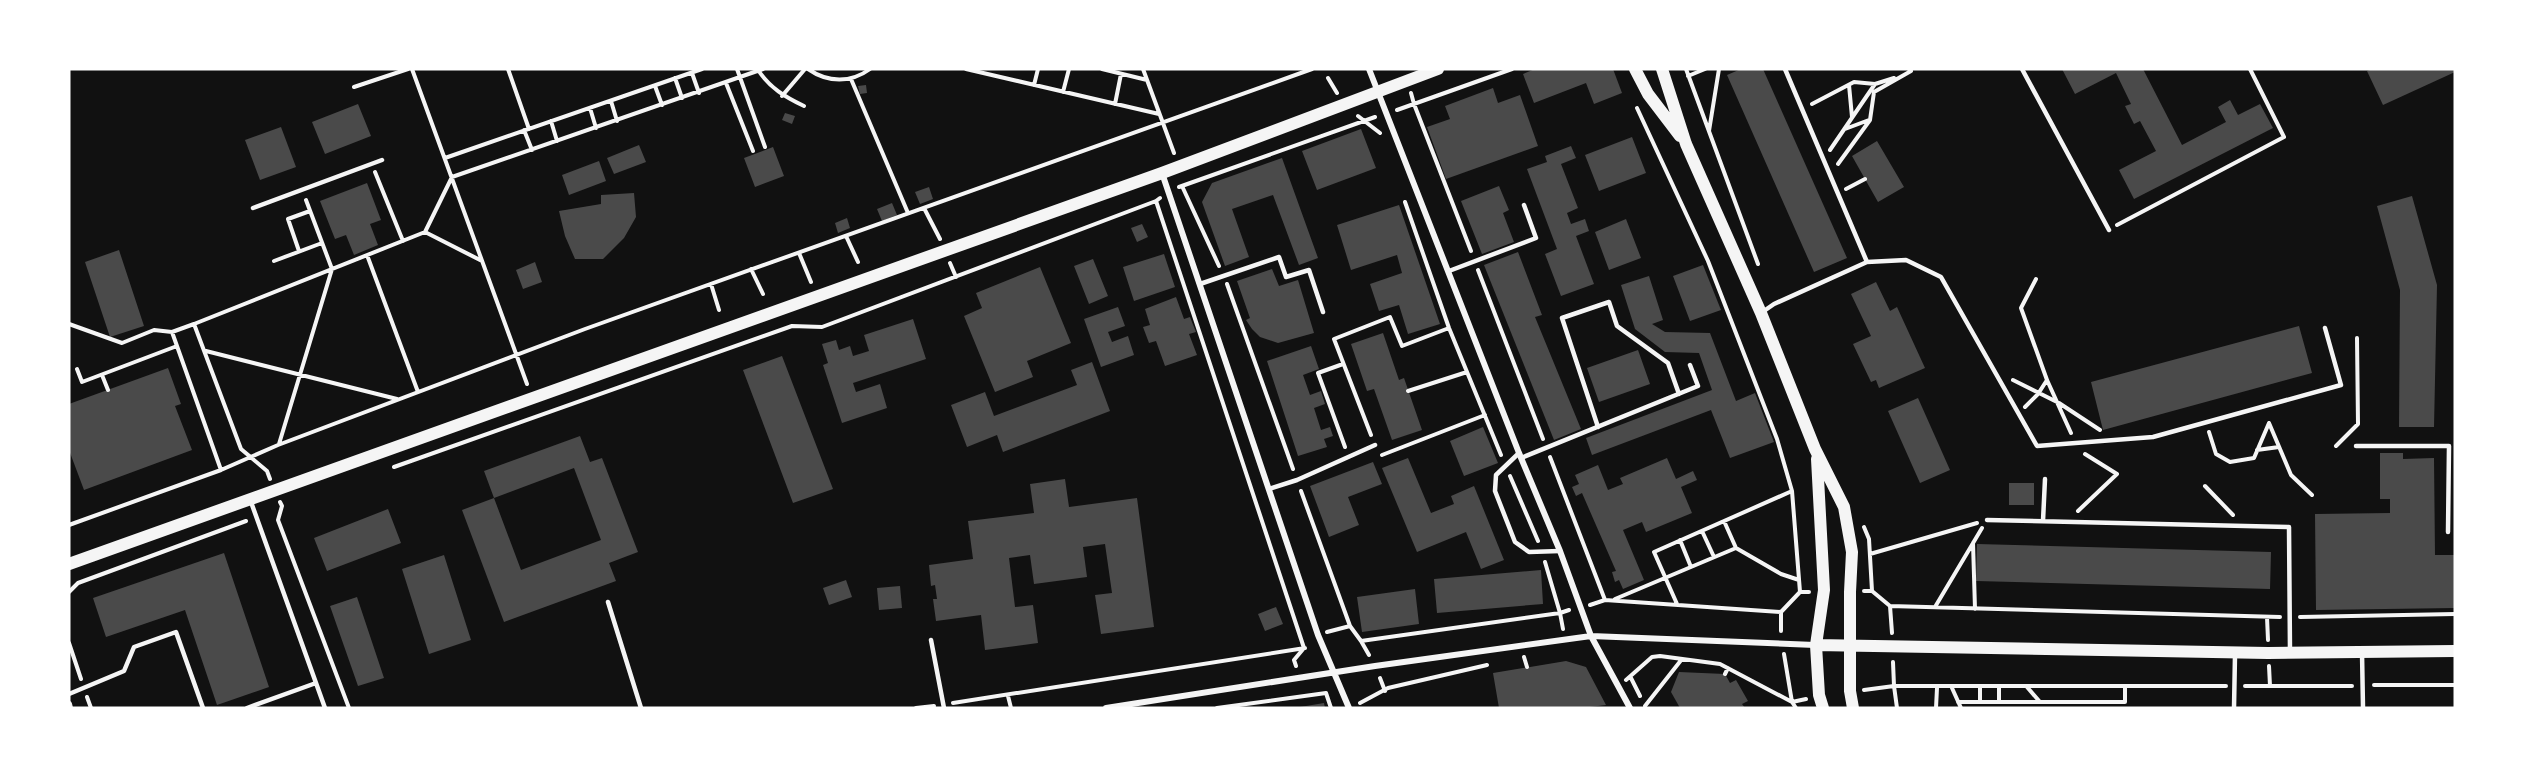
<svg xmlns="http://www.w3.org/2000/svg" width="2524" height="777" viewBox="0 0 2524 777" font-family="Mulish,sans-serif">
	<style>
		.building { fill: #4a4a4a }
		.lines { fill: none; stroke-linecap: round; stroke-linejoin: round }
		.path { stroke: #f5f5f5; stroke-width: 4 }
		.service { stroke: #f5f5f5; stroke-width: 4.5 }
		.minor { stroke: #f5f5f5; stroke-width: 6 }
		.secondary { stroke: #f5f5f5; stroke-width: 12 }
	</style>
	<rect width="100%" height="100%" fill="#111"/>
	<path class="building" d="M1535 69H1613L1622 93 1594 104 1586 83 1534 103 1523 74Z
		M1741 69H1763L1847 258 1814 272 1727 75Z
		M2062 69H2143L2182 145 2226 122 2218 107 2230 100 2238 115 2260 104 2273 128 2134 199 2119 170 2156 151 2140 121 2134 124 2125 106 2131 104 2116 73 2075 94Z
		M2372 69H2453L2455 72 2383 105 2367 71Z
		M866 85 867 93 860 94 858 86Z
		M1493 88 1498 103 1520 95 1538 146 1446 179 1427 127 1450 119 1445 106Z
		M358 104 371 136 325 154 312 122Z
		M785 113 795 116 792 124 782 120Z
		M281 127 296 167 260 180 245 140Z
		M1361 129 1376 168 1317 190 1302 151Z
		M1632 137 1646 173 1599 191 1585 155Z
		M1877 141 1904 187 1878 202 1852 156Z
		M639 145 646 162 614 174 607 158Z
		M1571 146 1576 158 1561 164 1578 208 1567 213 1571 224 1585 219 1589 231 1576 236 1594 284 1561 296 1545 254 1557 249 1527 169 1547 162 1545 156Z
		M773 147 784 176 755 187 744 158Z
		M1282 158 1318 258 1299 265 1273 195 1232 209 1249 257 1225 266 1202 202 1212 183Z
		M599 161 606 181 569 195 562 175Z
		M367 183 381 220 370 224 378 245 354 255 346 235 335 239 320 201Z
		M1499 186 1509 210 1503 213 1514 242 1482 254 1461 201Z
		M929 187 933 199 920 204 915 192Z
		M634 193 636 217 624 238 603 259H575L565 236 559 211 601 204V195Z
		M2412 196 2437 285 2434 427H2399L2400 290 2377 206Z
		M892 203 897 215 882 221 877 209Z
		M1399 205 1440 324 1408 334 1399 305 1379 311 1370 284 1402 273 1397 255 1351 270 1337 225Z
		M847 218 850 228 838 233 835 223Z
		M1626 219 1641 258 1609 270 1595 232Z
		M1142 224 1148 237 1137 242 1131 228Z
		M119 250 144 326 110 337 85 262Z
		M1518 252 1542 315 1535 317 1581 429 1554 440 1484 265Z
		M1164 254 1175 287 1134 301 1123 267Z
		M1093 259 1108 296 1089 304 1074 266Z
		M535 262 542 282 523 289 516 270Z
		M1703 265 1721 310 1690 321 1673 276Z
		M1040 267 1071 343 1027 361 1033 377 995 392 964 316 982 308 976 293Z
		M1272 269 1279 286 1298 280 1314 333 1278 343 1260 337 1252 329 1246 320 1250 318 1237 281Z
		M1649 276 1663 320 1652 324 1665 332 1710 333 1736 401 1755 393 1774 442 1730 458 1711 410 1592 455 1586 438 1712 390 1699 353 1665 352 1635 329 1621 285Z
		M1876 282 1890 311 1897 307 1925 368 1879 388 1876 380 1871 382 1853 344 1871 336 1851 294Z
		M1176 297 1184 319 1190 317 1196 332 1189 334 1197 355 1165 366 1156 341 1149 343 1143 327 1150 325 1145 309Z
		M1118 307 1125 326 1108 332 1112 342 1128 336 1134 355 1101 367 1084 319Z
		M913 319 926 359 853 383 856 392 880 384 887 408 842 423 823 365 828 363 822 344 836 340 839 350 850 346 853 356 869 351 864 335Z
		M2299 326 2312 373 2103 430 2091 382Z
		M1383 333 1399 380 1404 378 1422 430 1392 440 1374 389 1367 391 1351 344Z
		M1311 346 1319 369 1303 375 1310 395 1321 391 1325 404 1314 408 1321 430 1330 427 1333 436 1324 439 1327 447 1298 456 1267 361Z
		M1638 350 1650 384 1599 402 1587 368Z
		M782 356 833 489 793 503 743 370Z
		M1092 362 1110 411 1003 452 997 435 967 447 951 405 985 392 994 416 1077 385 1071 370Z
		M168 368 181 404 175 406 192 450 84 490 69 450V404Z
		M1918 398 1950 470 1920 483 1888 411Z
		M1483 427 1498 463 1464 476 1450 441Z
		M580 436 590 462 602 458 638 552 609 563 616 581 504 622 462 510 494 498 521 570 601 540 574 468 494 498 484 471Z
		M2380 453H2403V459L2434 458 2435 555H2455V608L2316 610 2315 514 2390 513V499H2380Z
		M1408 458 1431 513 1454 504 1451 496 1474 486 1504 560 1481 569 1466 532 1417 552 1382 468Z
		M1667 458 1676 479 1693 471 1697 480 1681 487 1692 513 1646 532 1642 522 1623 530 1644 580 1623 589 1619 580 1615 582 1612 572 1616 571 1582 493 1576 496 1572 487 1579 484 1575 475 1598 465 1608 490 1623 484 1620 478Z
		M1373 462 1382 484 1348 497 1359 525 1329 537 1310 486Z
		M1065 479 1069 507 1137 498 1154 627 1101 634 1095 595 1112 593 1105 544 1083 547 1087 577 1034 584 1030 555 1009 558 1015 607 1033 605 1038 643 985 650 981 615 936 621 933 599H937L935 585 931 586 929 565 973 559 968 521 1034 513 1030 484Z
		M2009 483H2034V505H2009Z
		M388 509 401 543 327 571 314 538Z
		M1977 544 2271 552 2270 589 1976 581Z
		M224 553 269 687 217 705 185 610 106 637 93 598Z
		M444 555 471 640 429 654 402 569Z
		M1541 570 1543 604 1437 613 1434 579Z
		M846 580 852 597 829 605 823 588Z
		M900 586 902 608 879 610 877 588Z
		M1415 589 1419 624 1362 632 1357 597Z
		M357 597 384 678 358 686 330 606Z
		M1276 607 1283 624 1265 631 1258 614Z
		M1566 661 1586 667 1606 705 1582 708H1499L1493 673Z
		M1679 672 1725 674 1730 683 1736 680 1748 701 1742 704 1745 708H1680L1671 692Z
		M1324 703 1325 708H1300V707Z"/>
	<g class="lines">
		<path class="path" d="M412 69 527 384
			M508 69 529 129
			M737 69 765 147
			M808 69C828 83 851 83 870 69
			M966 69 1159 114
			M1102 69 1147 80
			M1143 69 1174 153
			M1686 69 1758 264
			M758 70C770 88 785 97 804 106
			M692 73 699 93
			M1688 76 1705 69
			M675 78 682 98
			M1328 78 1337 93
			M851 79 908 213
			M726 83 753 151
			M1034 85 1038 69
			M1849 85 1852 117
			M655 86 662 105
			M354 87 408 69
			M1063 92 1069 69
			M1411 93 1414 104 1471 251
			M782 96 805 69
			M611 101 617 121
			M1115 104 1121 74
			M1812 104 1854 82 1875 84 1894 78
			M590 108 596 128
			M1637 108 1708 261 1777 439 1792 491 1800 592
			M1397 110 1512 69
			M1358 116 1380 133
			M551 121 557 141
			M1845 129 1869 120
			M524 130 532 150
			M1709 131 1719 69
			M1830 150 1875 84
			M445 158 702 69
			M1838 164 1870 120 1874 92 1911 71 1909 69
			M375 172 403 241
			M1182 186 1219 266
			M1179 187 1375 117
			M1846 189 1865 179
			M1156 201 1304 648 1294 660 1296 666
			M1405 202 1449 328 1501 455
			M924 208 940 239
			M2117 225 2284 137 2250 69
			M425 232 482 261
			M846 236 858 262
			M299 251 288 219 310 211
			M799 253 811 282
			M367 255 418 392
			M274 261 322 243
			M950 263 956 277
			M751 269 763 294
			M1478 270 1543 439
			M2036 279 2021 308 2047 380 2071 433
			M711 284 719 310
			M1227 284 1293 469
			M69 324 122 343 154 330 172 332 194 324
			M172 332 221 470
			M206 351 397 399
			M1343 364 1318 373 1345 447
			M77 369 82 382 177 346
			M102 375 108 390
			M2013 380 2059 403 2100 430
			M1408 391 1467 372
			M2025 407 2038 394 2047 380
			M2269 423 2291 475 2312 495
			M2209 432 2216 454 2230 462 2254 458 2269 423
			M1371 435 1334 339 1390 317 1402 346 1449 328
			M279 444 332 269 306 200
			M2336 446 2358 424 2357 338
			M2257 450 2279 447
			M1382 455 1485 415
			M1550 457 1605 600
			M394 467 792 326 822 327 1156 201 1160 198
			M1510 476 1538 541
			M270 479 267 471 241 449 194 324 425 232 452 177 763 69
			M2205 486 2233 515
			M1301 491 1350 626 1361 641 1560 613 1545 562
			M280 502 282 506 278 520 349 708
			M2078 511 2117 474 2085 454
			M69 525 221 470 278 445 585 329 1312 69
			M1864 527 1869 539 1872 591
			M1702 531 1714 557
			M1680 540 1691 567
			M1973 543 1975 609
			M1736 548 1781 574 1799 580
			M1870 554 1977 523
			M1864 591H1872L1890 606 1892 633
			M69 592 78 583 246 521
			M1615 599 1736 548 1724 521
			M1677 604 1654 552 1792 491
			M1590 605 1605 600 1781 612
			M1890 606 2280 617
			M1935 607 1982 528
			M2267 617 2268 640
			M2300 617 2455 614
			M1563 629 1560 613 1569 610
			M1781 631V612L1800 592H1809
			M1327 632 1350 626
			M1361 641 1369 655
			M69 643 81 679
			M1784 654 1792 702 1796 708
			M1524 657 1527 667
			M2269 666 2270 686
			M1725 674 1728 668
			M1380 678 1385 691
			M1631 678 1640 696
			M1626 680 1652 657 1660 656 1720 664 1792 702 1806 699
			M2374 685H2455
			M2245 686H2352
			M2027 687 2040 702
			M1952 688 1961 708
			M1864 690 1894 686 1893 662
			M1008 696 1011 708
			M87 697 91 708
			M1958 702H2125V687
			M1980 702V688
			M1999 702V688
			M953 703 1305 648
			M1360 703 1388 688 1487 665
			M1645 706 1682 659
			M916 708 934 706
			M1217 708 1326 693 1331 708
			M1897 708 1894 686H2226
			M1936 708 1937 688"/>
		<path class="service" d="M1785 69 1867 262
			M2022 69 2109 230
			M253 208 382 160
			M1449 271 1536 238 1524 205
			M1200 284 1279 257 1286 277 1309 270 1323 312
			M1761 313 1774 304 1867 262 1906 260 1941 277 2037 446 2153 437 2341 385 2325 328
			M1598 427 1562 318 1609 302 1617 326 1668 363 1679 394
			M2356 446H2449L2448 532
			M1519 453 1496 475 1495 491 1515 542 1529 552 1560 551
			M1521 458 1698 386 1690 365
			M1269 489 1297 480 1375 445
			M251 502 325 708
			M1987 520 2289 527 2290 653
			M2043 521 2045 479
			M608 602 641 708
			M931 640 944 708
			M2362 652 2363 708
			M69 694 124 671 134 647 176 632 203 708
			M247 708 316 683
			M2234 708 2235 655"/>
		<path class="minor" d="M1369 69 1519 453 1560 551 1591 636 1630 708
			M1162 173 1318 635 1349 708
			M69 704 70 708
			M1106 708 1375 666 1591 636 1815 645"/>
		<path class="secondary" d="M1635 69 1648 94 1680 136
			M1662 69 1686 144 1761 313 1815 449 1844 507 1852 552 1850 592V691L1853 708
			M1817 459 1824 590 1816 645 1819 695 1823 708
			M69 564 1162 173 1438 69
			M1816 645 2268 653 2455 651"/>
	</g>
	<rect width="2524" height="777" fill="none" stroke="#ffffff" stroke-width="141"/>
</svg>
